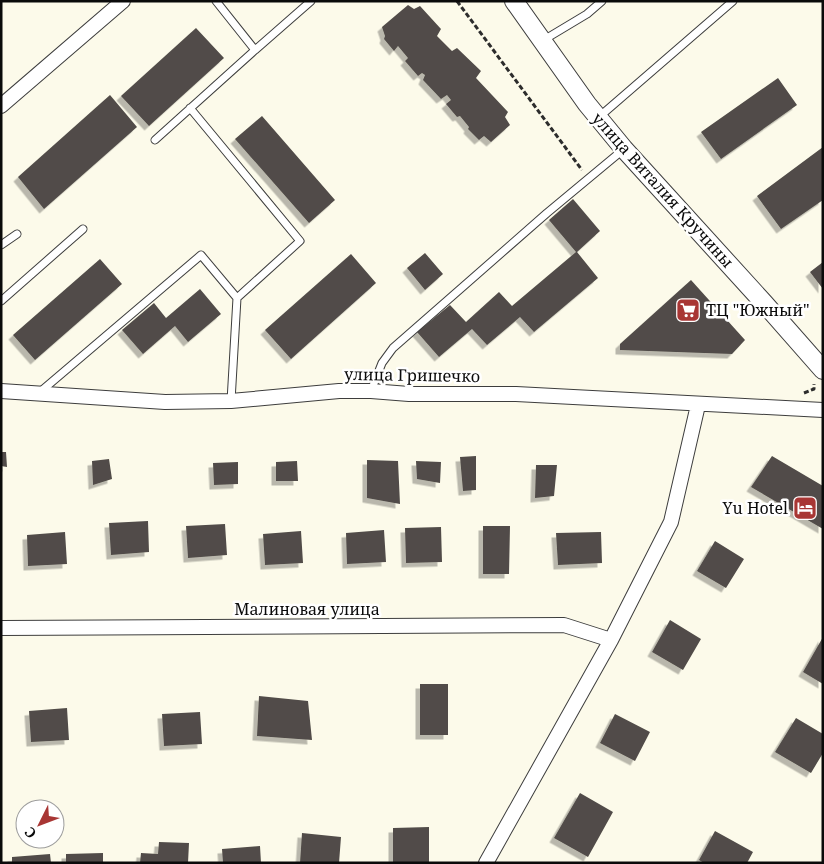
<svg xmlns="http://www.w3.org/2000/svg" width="824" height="864" viewBox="0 0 824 864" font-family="'Noto Serif',serif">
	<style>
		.building { fill: #514c48; filter: url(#shadow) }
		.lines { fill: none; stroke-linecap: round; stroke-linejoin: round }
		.service-casing { stroke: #3d3d3d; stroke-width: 9 }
		.minor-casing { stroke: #3d3d3d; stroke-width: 16 }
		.tertiary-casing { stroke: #3d3d3d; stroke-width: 20 }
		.path { stroke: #2c2c2c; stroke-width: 3; stroke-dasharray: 5 2.5; stroke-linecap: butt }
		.service { stroke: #fff; stroke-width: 7 }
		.minor { stroke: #fff; stroke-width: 14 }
		.tertiary { stroke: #fff; stroke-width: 18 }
		.labels { text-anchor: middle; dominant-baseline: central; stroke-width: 5; stroke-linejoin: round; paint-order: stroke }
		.street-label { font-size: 16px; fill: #0a0a0a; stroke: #fff }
		.poi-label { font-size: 16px; fill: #0a0a0a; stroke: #fff; text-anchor: start }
	</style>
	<defs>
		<filter id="shadow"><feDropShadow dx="-4.5" dy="4.5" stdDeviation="0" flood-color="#0004"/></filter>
	</defs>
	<rect width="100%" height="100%" fill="#fcfaea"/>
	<path class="building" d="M408 5 414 9 420 6 441 29 437 36 452 51 457 48 481 71 476 78 508 112 505 117 510 125 491 142 484 136 479 140 468 129 469 127 460 116 457 117 446 104 451 100 447 95 441 99 423 80 425 75 422 73 418 76 405 61 408 58 398 46 394 51 384 39 385 36 382 27Z
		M196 28 224 58 149 126 121 96Z
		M778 78 797 105 721 159 701 132Z
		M110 95 137 127 44 209 18 177Z
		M262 116 335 200 309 223 235 139Z
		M823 147V200L781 229 757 196Z
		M573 199 600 231 577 252 598 278 534 332 520 317 487 345 472 329 439 357 417 332 450 305 466 322 499 292 512 306 576 252 549 220Z
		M425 253 443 274 425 290 407 268Z
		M351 254 376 283 291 359 265 330Z
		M100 259 122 284 35 360 13 335Z
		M823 262V289L810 272Z
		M691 280 745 340 732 354 620 350V344Z
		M200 289 221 314 188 342 175 326 143 354 122 330 154 303 166 318Z
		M1 452H6L7 467 1 466Z
		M476 456V490L463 491 460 457Z
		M772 456 823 486V529L751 487Z
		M109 459 112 479 93 485 92 461Z
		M367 460 398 461 400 504 367 498Z
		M297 461 298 481H276V462Z
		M416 461 441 462 440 483 417 479Z
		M238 462V484L214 485 213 463Z
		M536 465H557L554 496 535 498Z
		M148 521 149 552 111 555 109 523Z
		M225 524 227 555 188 558 186 526Z
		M483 526H510L509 574H483Z
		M441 527 442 562 406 563 405 528Z
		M384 530 386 562 347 564 346 533Z
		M301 531 303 563 265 565 263 534Z
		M65 532 67 564 28 566 27 535Z
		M601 532 602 563 558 565 556 533Z
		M715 541 744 559 726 588 697 571Z
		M670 620 701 639 683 670 652 652Z
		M823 637V684L803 672Z
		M420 684H448V735H420Z
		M259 696 308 701 312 740 257 736Z
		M67 708 69 740 31 742 29 711Z
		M200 712 202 744 164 746 162 714Z
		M615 714 650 732 635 761 600 743Z
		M796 718 823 734V753L811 773 775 752Z
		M580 793 613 812 588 857 554 838Z
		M429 827V863H393V828Z
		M715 831 753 852 747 863H704L699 860Z
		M302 833 341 837 339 863H300Z
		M159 842 189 843 188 863H140L141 853 158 854Z
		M260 846 261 863H223L222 849Z
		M103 853V863H66V854Z
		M50 854 51 863H12V857Z"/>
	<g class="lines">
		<g class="service-casing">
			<path id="service" d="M542 41 587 14 602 1
				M255 50 311 1
				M190 108 300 241 237 298
				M599 117 733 1
				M155 140 255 50 216 1
				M1 245 17 234
				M1 301 83 229
				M371 391 382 363 393 348 547 213 624 149
				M40 392 201 255 237 298 231 401"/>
		</g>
		<g class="minor-casing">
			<path id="minor" d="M1 106 123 1
				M1 391 165 402 231 401 339 391H371L409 394H516L823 410
				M1 628 564 625 611 640
				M486 863 611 640 671 522 698 405"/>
		</g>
		<g class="tertiary-casing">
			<path id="tertiary" d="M514 1 587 104 624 149 764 303 823 370"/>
		</g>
		<path class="path" d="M457 1 582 170
			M804 393 814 389V384"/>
		<use href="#service" class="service"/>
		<use href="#minor" class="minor"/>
		<use href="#tertiary" class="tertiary"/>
	</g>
	<defs>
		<g id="supermarket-square" transform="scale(1.25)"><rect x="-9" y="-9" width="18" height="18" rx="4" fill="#a83634" stroke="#fff"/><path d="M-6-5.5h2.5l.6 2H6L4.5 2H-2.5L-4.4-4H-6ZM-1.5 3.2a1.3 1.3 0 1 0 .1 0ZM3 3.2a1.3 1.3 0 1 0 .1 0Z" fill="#fff"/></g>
		<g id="hotel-square" transform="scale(1.25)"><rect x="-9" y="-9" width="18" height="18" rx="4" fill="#a83634" stroke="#fff"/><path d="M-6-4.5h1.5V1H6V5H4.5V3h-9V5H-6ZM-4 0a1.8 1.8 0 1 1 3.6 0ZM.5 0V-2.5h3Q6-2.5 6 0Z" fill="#fff"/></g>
	</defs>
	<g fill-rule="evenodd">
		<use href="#supermarket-square" x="688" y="310"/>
		<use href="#hotel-square" x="805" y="508"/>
	</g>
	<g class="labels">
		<g class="street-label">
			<text transform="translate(663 190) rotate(48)">улица Виталия Кручины</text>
			<text transform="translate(412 375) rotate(1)">улица Гришечко</text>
			<text x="307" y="609">Малиновая улица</text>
		</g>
		<g class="poi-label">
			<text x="706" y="310">ТЦ "Южный"</text>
			<text x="788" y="508" text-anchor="end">Yu Hotel</text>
		</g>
	</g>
	<rect width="824" height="864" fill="none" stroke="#0a0a0a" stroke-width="5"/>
	<g transform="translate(40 824) rotate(228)"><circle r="24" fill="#ffffff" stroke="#9d9d9d"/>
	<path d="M0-4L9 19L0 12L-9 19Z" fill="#a83634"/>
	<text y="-8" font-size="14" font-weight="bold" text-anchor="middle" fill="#0a0a0a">С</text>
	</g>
</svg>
